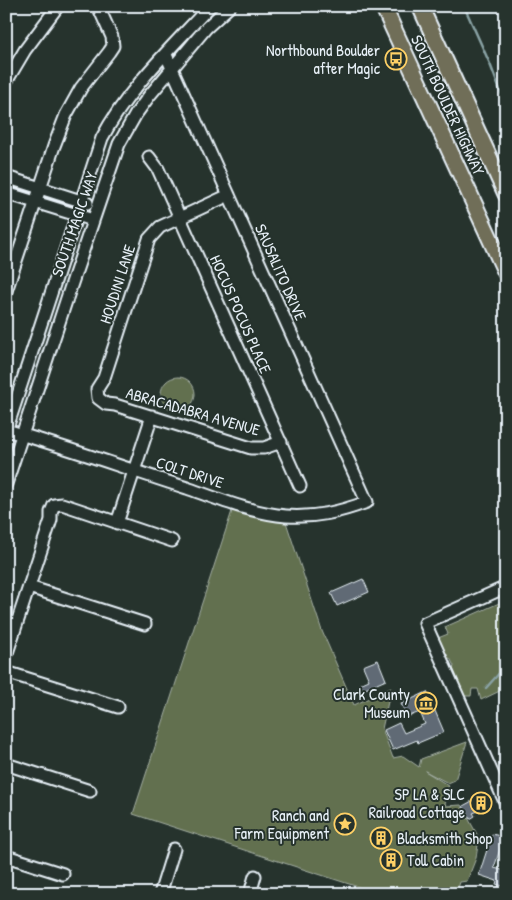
<svg xmlns="http://www.w3.org/2000/svg" width="512" height="900" viewBox="0 0 512 900" font-family="'Patrick Hand',sans-serif">
	<style>
		.green { fill: #626f50; stroke: #a5b0a4 }
		.lines { fill: none; stroke-linecap: round; stroke-linejoin: round }
		.stream { stroke: #89a2a4; stroke-width: 2.5 }
		.building { fill: #606b75; stroke: #e8f1f8 }
		.minor-casing { stroke: #e8f1f8; stroke-width: 15 }
		.major-casing { stroke: #e8f1f8; stroke-width: 19 }
		.minor { stroke: #26332d; stroke-width: 11 }
		.major { stroke: #706e59; stroke-width: 15 }
		.labels { text-anchor: middle; dominant-baseline: central; stroke-width: 4; stroke-linejoin: round; paint-order: stroke }
		.poi-label { font-size: 16px; fill: #e8f1f8; stroke: #26332d; text-anchor: end }
		.street-label { font-size: 16px; fill: #e8f1f8; stroke: #26332d }
	</style>
	<rect width="100%" height="100%" fill="#26332d"/>
	<filter id="ink" filterUnits="userSpaceOnUse"><feTurbulence type="fractalNoise" baseFrequency=".02" numOctaves="2"/><feDisplacementMap in="SourceGraphic" scale="10" xChannelSelector="R" yChannelSelector="G"/><feConvolveMatrix kernelMatrix="1 2 1 2 8 2 1 2 1" color-interpolation-filters="sRGB"/></filter>
	<g filter="url(#ink)">
		<path class="green" d="M161 394a17 17 0 1 1 34 0a17 17 0 1 1-34 0Z
			M234 505 286 522 322 631 354 705 391 688 382 729 393 758 403 756 419 767 421 759 467 742 455 780 448 783 425 771 449 786 445 791 447 798 445 803 446 806 461 805 479 838 476 858 467 881 460 882 456 894H380L133 814Z
			M506 600V688L481 700 478 689H472L471 696H465L453 669 454 666 450 658 448 659 438 638 448 634 445 627Z"/>
		<g class="lines">
			<path class="stream" d="M464 6 490 64 506 106
				M486 688 503 669H505"/>
		</g>
		<path class="building" d="M363 579 369 592 337 606 331 593Z
			M378 660 386 680 363 690 360 684 369 680 363 666Z
			M427 692 444 732 418 743 417 740 393 750 384 730 399 723 404 733 425 724 420 712 407 717 401 704Z
			M483 795 488 807 473 813 475 816 470 819 463 806Z
			M492 834 504 837 494 868 506 871V887L496 884 497 881 479 875Z"/>
		<g class="lines">
			<g class="minor-casing">
				<path id="minor" d="M6 82 25 50 58 6
					M149 157 158 169 300 486
					M6 177 87 203
					M6 193 93 220
					M229 195 160 227 149 239 104 378 97 389 98 398 106 404 115 405 251 448H264L281 442
					M6 291 54 146 66 115 81 88 109 52 113 46 112 37 98 6
					M6 430C67 447 127 469 187 488 218 499 252 513 286 516 315 518 340 512 367 502L166 55
					M6 431 102 138C128 88 172 47 210 6
					M6 484 70 289 119 144 136 114 149 96 206 28 230 6
					M117 523 152 416
					M29 587 145 624
					M506 587 425 623 506 804
					M6 656 51 520V512L54 505 62 504 172 541
					M6 672 118 707
					M6 764 90 791
					M6 856 63 874
					M160 894 174 849
					M250 894 255 876"/>
			</g>
			<g class="major-casing">
				<path id="major" d="M383 6 506 273
					M420 6 506 194"/>
			</g>
			<use href="#minor" class="minor"/>
			<use href="#major" class="major"/>
		</g>
	</g>
	<defs>
		<g id="bus-ring" transform="scale(1.125)"><circle r="9.5" fill="#26332d" stroke="#ffd166" stroke-width="1.5"/><path d="M-5-6H5V4H4V6H2V4H-2V6H-4V4H-5ZM-3.5-4V0h7V-4ZM-3.5 1.2v1.5H-2V1.2ZM2 1.2v1.5H3.5V1.2Z" fill="#ffd166"/></g>
		<g id="museum-ring" transform="scale(1.125)"><circle r="9.5" fill="#26332d" stroke="#ffd166" stroke-width="1.5"/><path d="M0-6L6-3V-2H-6V-3ZM-5-1h2V3h-2ZM-1-1h2V3h-2ZM3-1h2V3H3ZM-6 4H6V6H-6Z" fill="#ffd166"/></g>
		<g id="building-ring" transform="scale(1.125)"><circle r="9.5" fill="#26332d" stroke="#ffd166" stroke-width="1.5"/><path d="M-4-6H4V6H1V3H-1V6H-4ZM-2.5-4.3h1.7v1.8h-1.7ZM.8-4.3h1.7v1.8H.8ZM-2.5-1h1.7V.8h-1.7ZM.8-1h1.7V.8H.8Z" fill="#ffd166"/></g>
		<g id="sight-ring" transform="scale(1.125)"><circle r="9.5" fill="#26332d" stroke="#ffd166" stroke-width="1.5"/><path d="M0-6L1.8-2.2L6-1.7L2.9 1.2L3.7 5.4L0 3.3L-3.7 5.4L-2.9 1.2L-6-1.7L-1.8-2.2Z" fill="#ffd166"/></g>
	</defs>
	<g fill-rule="evenodd">
		<use href="#bus-ring" x="396" y="59"/>
		<use href="#museum-ring" x="426" y="703"/>
		<use href="#building-ring" x="481" y="803"/>
		<use href="#sight-ring" x="345" y="824"/>
		<use href="#building-ring" x="381" y="838"/>
		<use href="#building-ring" x="391" y="860"/>
	</g>
	<g class="labels">
		<g class="poi-label">
			<text x="380" y="50">Northbound Boulder<tspan x="380" dy="18">after Magic</tspan></text>
			<text x="410" y="694">Clark County<tspan x="410" dy="18">Museum</tspan></text>
			<text x="465" y="794">SP LA &amp; SLC<tspan x="465" dy="18">Railroad Cottage</tspan></text>
			<text x="329" y="815">Ranch and<tspan x="329" dy="18">Farm Equipment</tspan></text>
			<text x="397" y="838" text-anchor="start">Blacksmith Shop</text>
			<text x="407" y="860" text-anchor="start">Toll Cabin</text>
		</g>
		<g class="street-label">
			<text transform="translate(448 105) rotate(65)">SOUTH BOULDER HIGHWAY</text>
			<text transform="translate(74 224) rotate(-71)">SOUTH MAGIC WAY</text>
			<text transform="translate(281 272) rotate(66)">SAUSALITO DRIVE</text>
			<text transform="translate(117 284) rotate(-72)">HOUDINI LANE</text>
			<text transform="translate(241 314) rotate(66)">HOCUS POCUS PLACE</text>
			<text transform="translate(193 411) rotate(16)">ABRACADABRA AVENUE</text>
			<text transform="translate(190 472) rotate(18)">COLT DRIVE</text>
		</g>
	</g>
	<rect width="512" height="900" fill="none" stroke="#26332d" stroke-width="25"/>
	<rect x="12" y="12" width="487" height="875" fill="none" stroke="#e8f1f8" stroke-width="2" filter="url(#ink)"/>
</svg>
